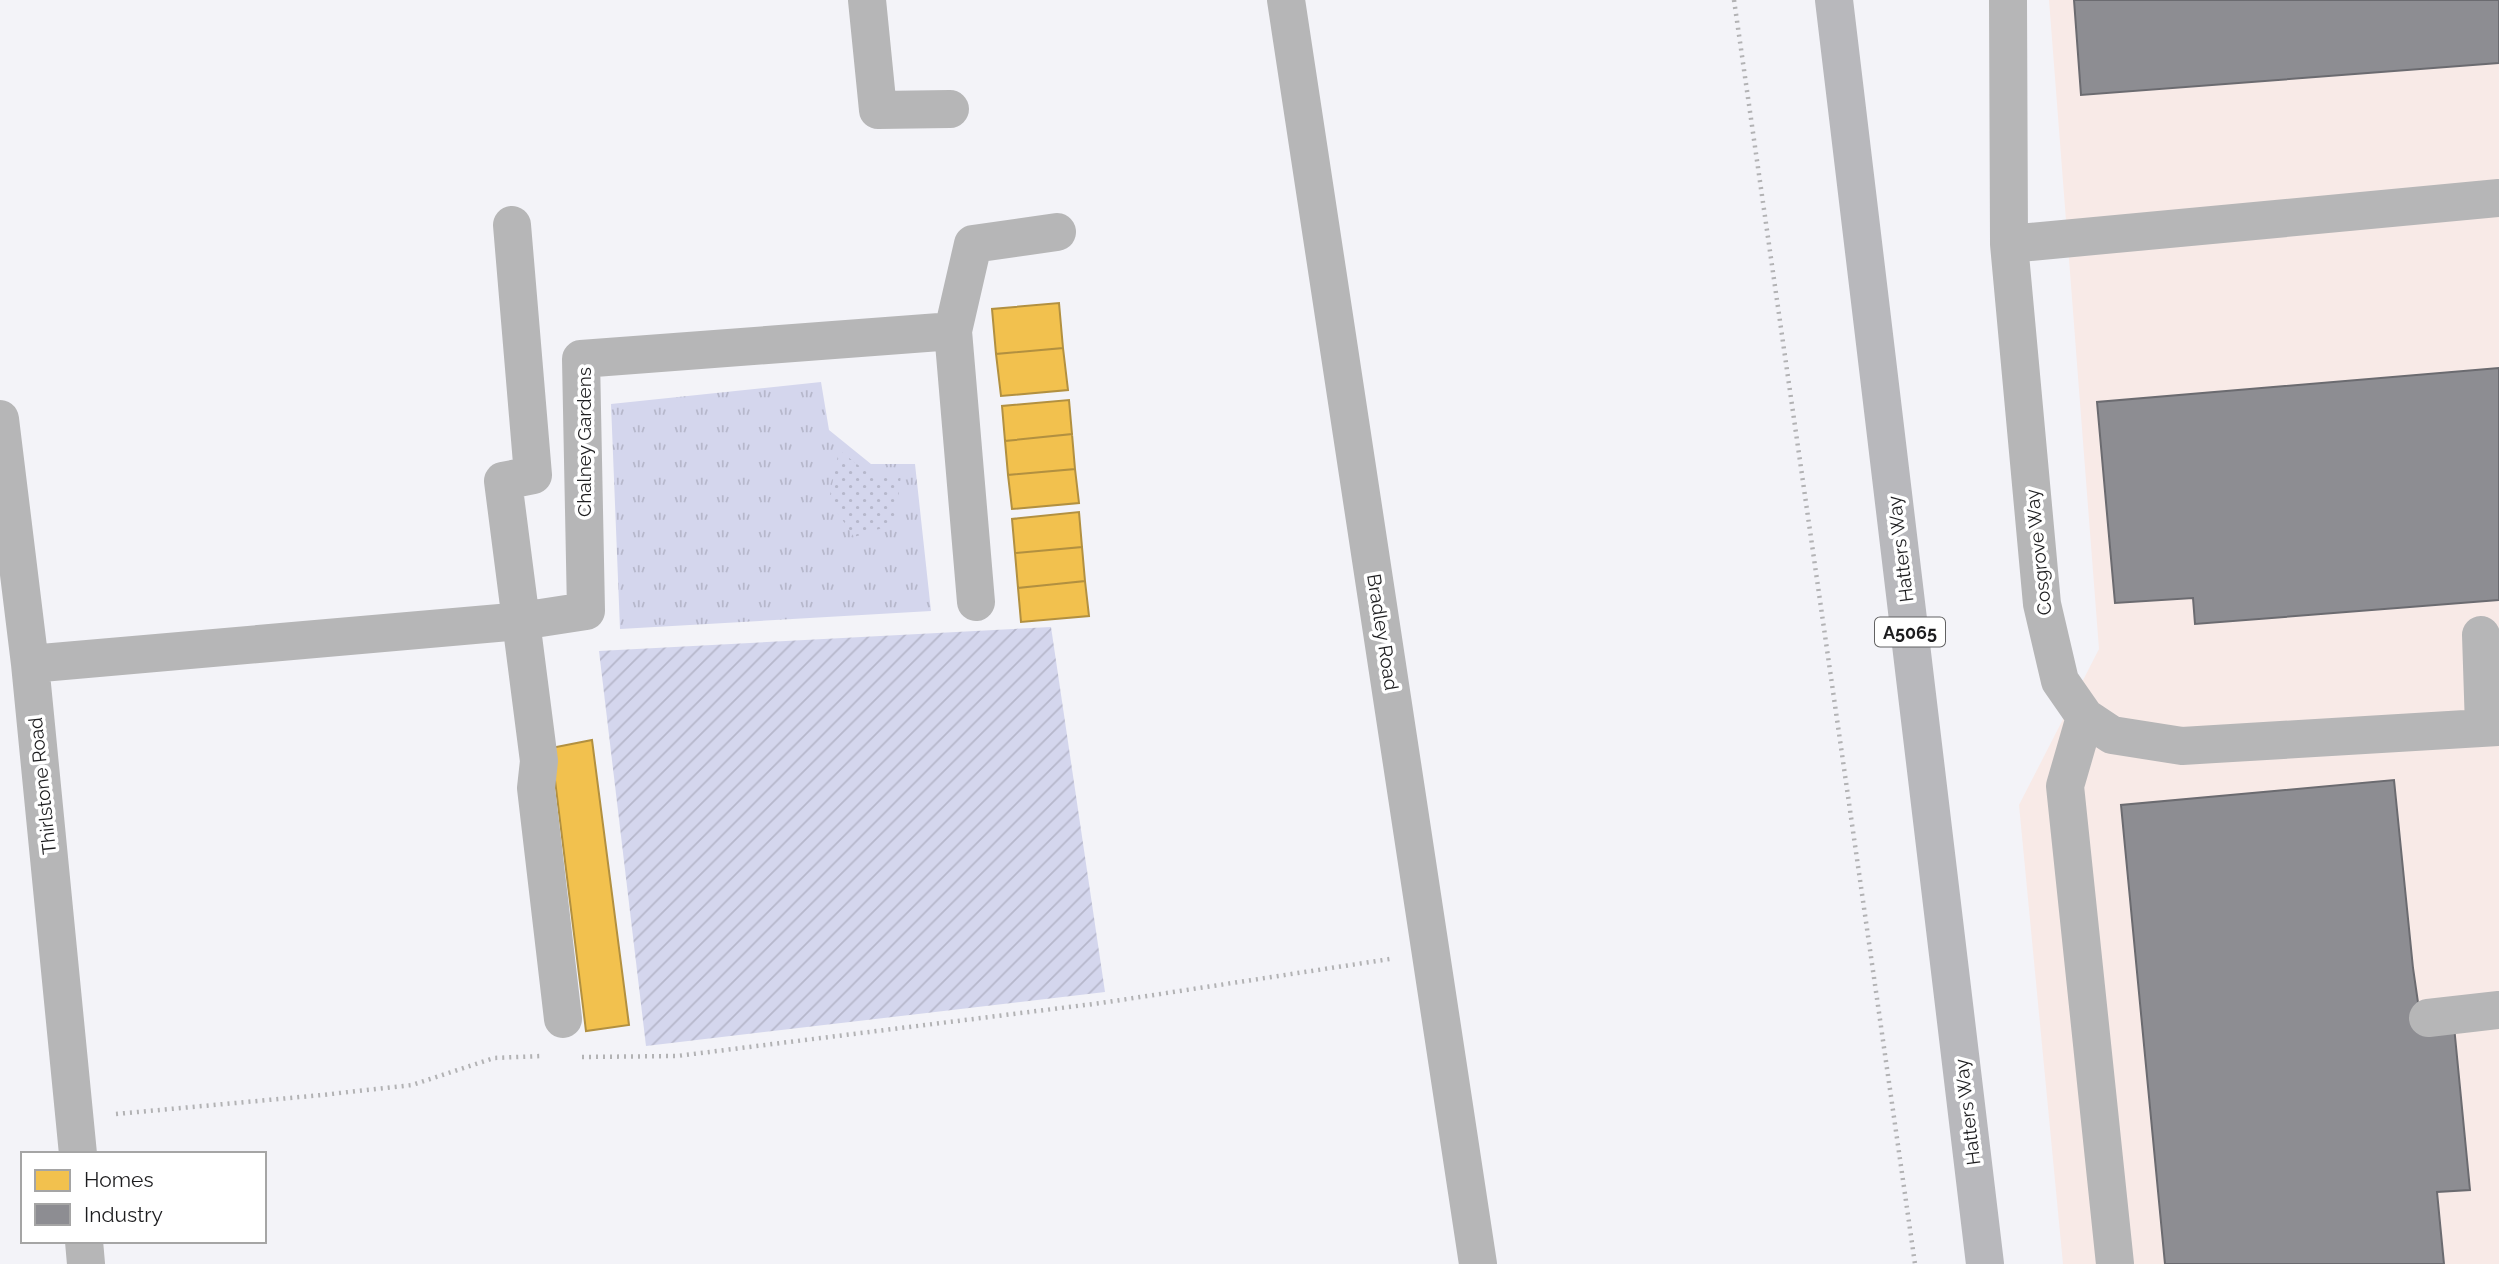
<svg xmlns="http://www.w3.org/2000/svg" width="2499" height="1264" viewBox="0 0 2499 1264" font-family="Raleway,sans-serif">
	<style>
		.industrial { fill: #f8eae7 }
		.grass { fill: url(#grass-tufts) }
		.park { fill: url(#park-dots) }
		.garden { fill: url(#garden-furrows) }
		.homes { fill: #f2c14e; stroke: #b29040; stroke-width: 2 }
		.industry { fill: #8d8d92; stroke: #6b6b70; stroke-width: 2 }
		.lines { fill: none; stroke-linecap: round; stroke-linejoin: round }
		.path { stroke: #b2b2b4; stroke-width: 4.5; stroke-dasharray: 2 5; stroke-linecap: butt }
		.minor { stroke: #b6b6b7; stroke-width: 38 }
		.major { stroke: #b8b8bc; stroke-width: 38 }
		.labels { text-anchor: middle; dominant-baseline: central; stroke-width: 7; stroke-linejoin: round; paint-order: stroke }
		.shield { fill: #fff; stroke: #616162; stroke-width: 2 }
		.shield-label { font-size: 18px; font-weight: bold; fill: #1d1d1f }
		.street-label { font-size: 19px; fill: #1d1d1f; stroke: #fff }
	</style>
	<defs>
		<pattern id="grass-tufts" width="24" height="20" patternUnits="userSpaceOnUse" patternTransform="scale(1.75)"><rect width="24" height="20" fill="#d4d6ed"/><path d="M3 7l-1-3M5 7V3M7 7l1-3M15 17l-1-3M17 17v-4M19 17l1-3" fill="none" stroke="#b6b7cb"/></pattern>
		<pattern id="park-dots" width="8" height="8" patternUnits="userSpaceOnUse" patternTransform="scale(1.75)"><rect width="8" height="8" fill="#d4d6ed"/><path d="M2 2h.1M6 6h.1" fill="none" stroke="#b6b7cb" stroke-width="1.8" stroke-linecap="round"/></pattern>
		<pattern id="garden-furrows" width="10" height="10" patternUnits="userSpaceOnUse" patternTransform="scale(1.75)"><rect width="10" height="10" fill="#d4d6ed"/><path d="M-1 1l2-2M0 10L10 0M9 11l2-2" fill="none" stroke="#b6b7cb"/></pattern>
	</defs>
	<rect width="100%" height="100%" fill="#f3f3f8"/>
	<path class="industrial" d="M2049 0H2499V1264H2063L2019 805 2099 649Z"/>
	<path class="grass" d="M821 382 829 430 871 464H915L931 611 620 629 611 404Z"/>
	<path class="park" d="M839 450 872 476 901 475 895 524 854 537 829 500Z"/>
	<path class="garden" d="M1051 627 1105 992 646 1046 599 651Z"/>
	<path class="homes" d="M1059 303 1063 348 996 354 992 309Z
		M1063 348 1068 390 1001 396 996 354Z
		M1069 400 1072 434 1005 441 1002 406Z
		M1072 434 1075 469 1008 475 1005 441Z
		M1075 469 1079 503 1012 509 1008 475Z
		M1079 512 1082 547 1015 553 1012 519Z
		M1082 547 1085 581 1018 588 1015 553Z
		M1085 581 1089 616 1021 622 1018 588Z
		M592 740 629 1025 586 1031 551 748Z"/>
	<path class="industry" d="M2074 0H2499V63L2081 95Z
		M2499 368V600L2195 624 2193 598 2115 603 2097 402Z
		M2394 780 2413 968 2422 1030 2454 1026 2470 1190 2437 1192 2444 1264H2165L2121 805Z"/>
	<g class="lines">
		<path class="path" d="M1734 0 1915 1264
			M582 1057 677 1056 1101 1003 1390 959
			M116 1114 322 1095 412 1085 494 1058 542 1056"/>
		<path class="minor" d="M867 0 878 110 950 109
			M1286 0 1478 1264
			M2008 0 2009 244 2042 604 2060 681 2085 717 2112 735 2182 746 2499 727
			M512 225 533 475 503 481 539 761 536 788 563 1019
			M2009 244 2499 198
			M953 331 973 244 1057 232
			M0 419 30 664 78 1154
			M2481 635 2484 727
			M30 664 521 621 586 611 581 359 953 331 976 602
			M2085 717 2065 786 2115 1264
			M2428 1018 2499 1010
			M84 1241 86 1264"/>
		<path class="major" d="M1834 0 1985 1264"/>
	</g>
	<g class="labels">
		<rect class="shield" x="1875" y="617.5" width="70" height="29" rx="5"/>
		<g class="shield-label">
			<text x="1910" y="632">A5065</text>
		</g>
		<g class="street-label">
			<text transform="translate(584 442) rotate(-90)">Chalney Gardens</text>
			<text transform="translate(1900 549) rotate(-97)">Hatters Way</text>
			<text transform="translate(2038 552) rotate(-96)">Cosgrove Way</text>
			<text transform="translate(1383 632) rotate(81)">Bradley Road</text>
			<text transform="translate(42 786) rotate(-96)">Thirlstone Road</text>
			<text transform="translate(1967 1112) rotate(-97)">Hatters Way</text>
		</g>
	</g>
	<rect x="21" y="1152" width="245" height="91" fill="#ffffff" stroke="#a5a5a5" stroke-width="2"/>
	<rect x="35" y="1170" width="35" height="21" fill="#f2c14e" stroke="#a5a5a5" stroke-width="2"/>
	<text x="84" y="1187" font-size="21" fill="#1d1d1f">Homes</text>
	<rect x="35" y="1204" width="35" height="21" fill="#8d8d92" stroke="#a5a5a5" stroke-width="2"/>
	<text x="84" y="1222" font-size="21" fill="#1d1d1f">Industry</text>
</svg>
